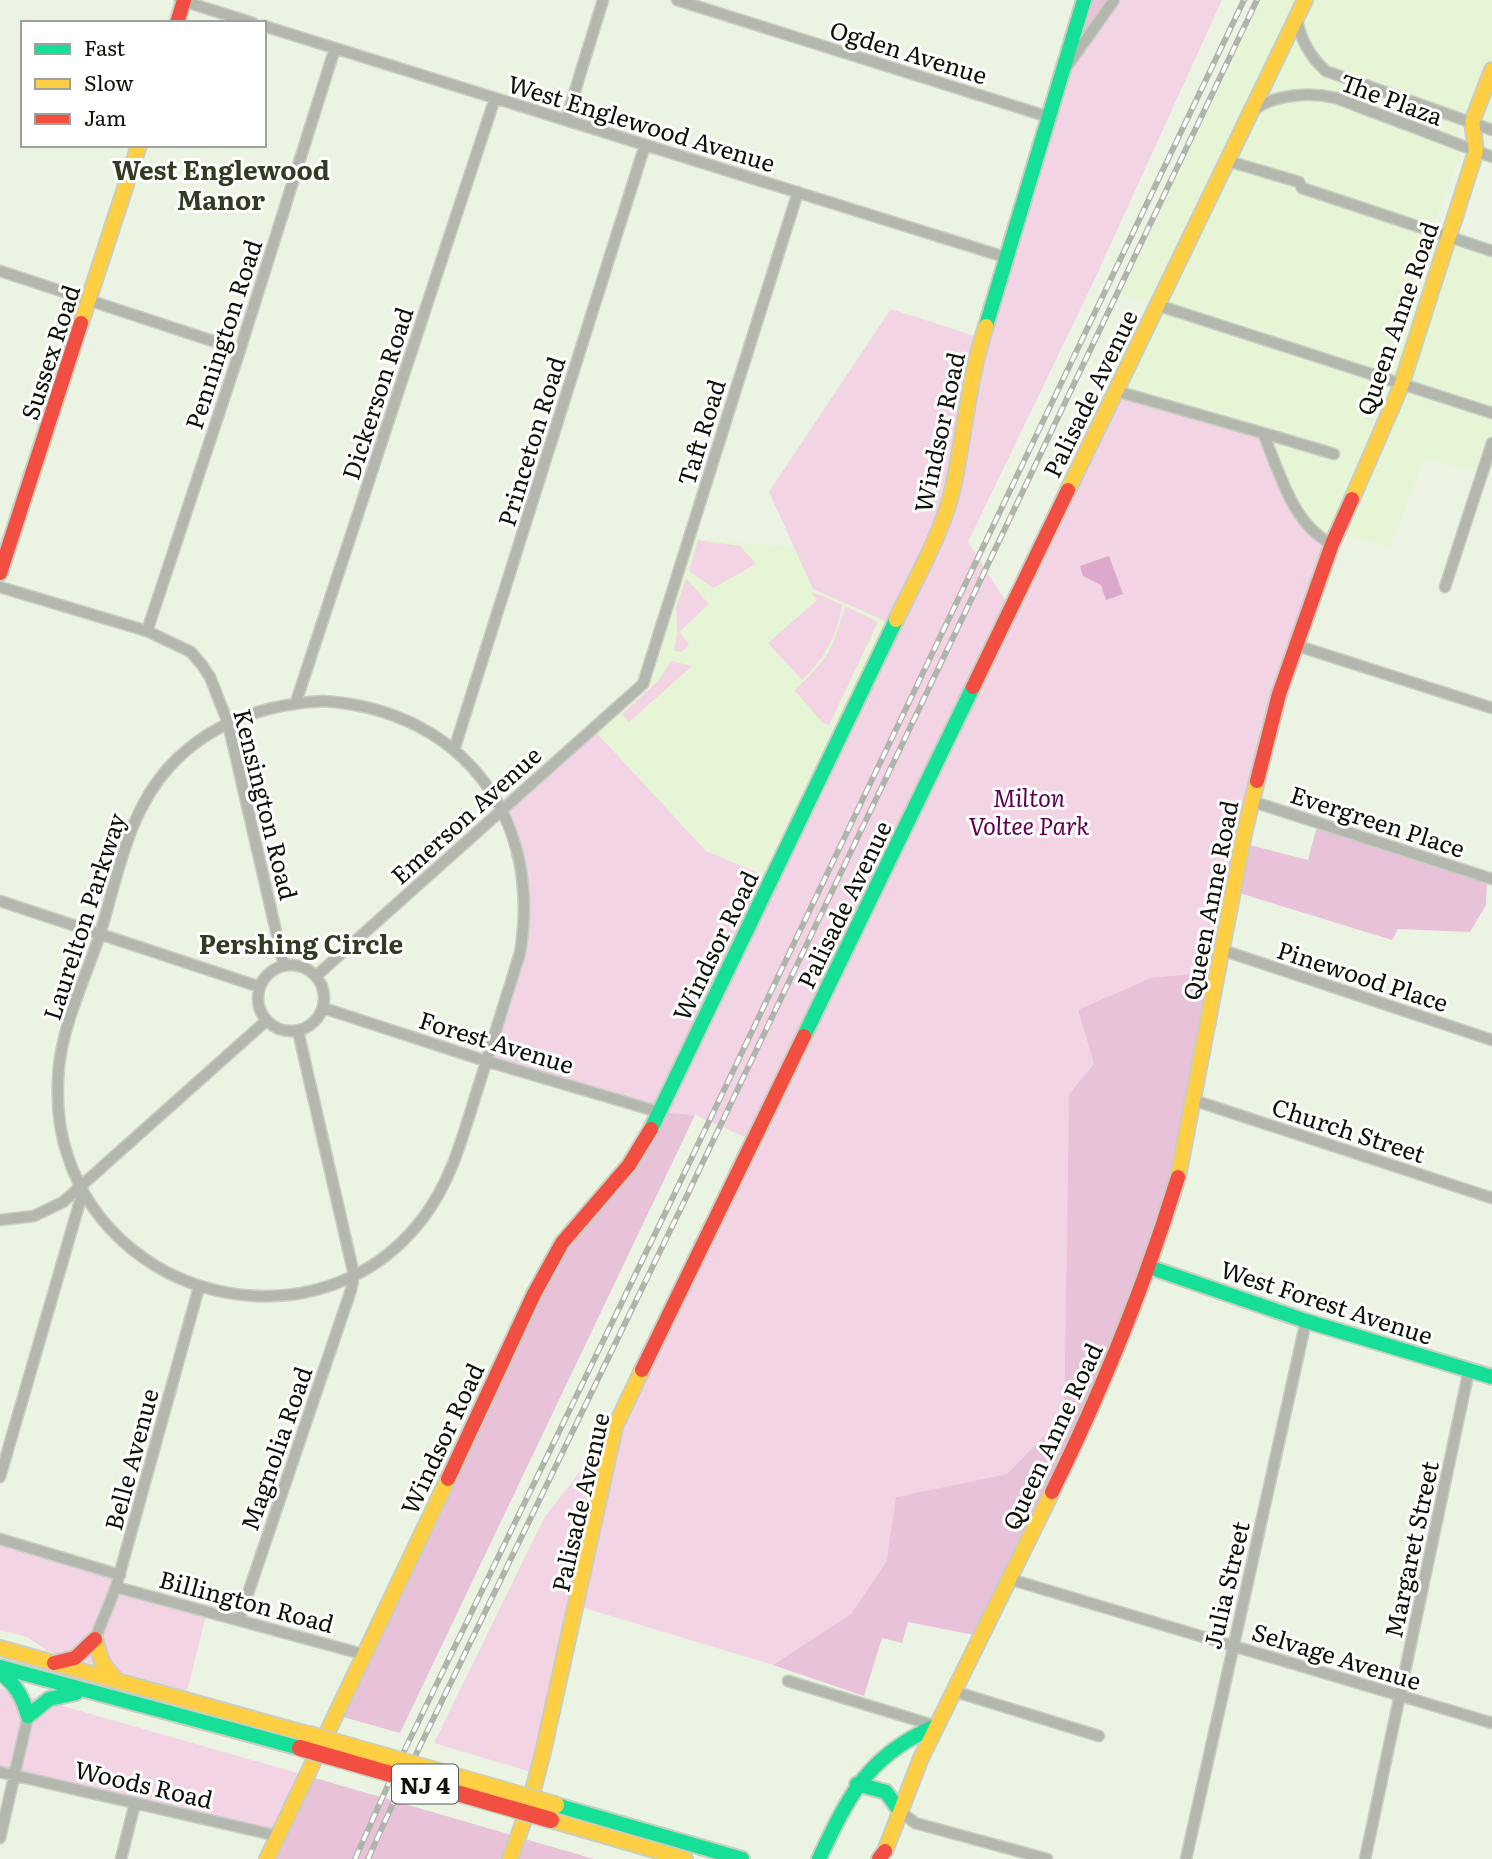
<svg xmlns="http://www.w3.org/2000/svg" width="1492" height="1859" viewBox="0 0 1492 1859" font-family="Literata,serif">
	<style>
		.built { fill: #e7f5d7 }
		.green { fill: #f3d4e5 }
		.forest { fill: #e8c2d9 }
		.water { fill: #dca9cc }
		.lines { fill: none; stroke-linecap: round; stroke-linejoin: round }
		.street-casing { stroke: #c8cec1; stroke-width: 13 }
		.fast-casing { stroke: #c8cec1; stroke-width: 18 }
		.slow-casing { stroke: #c8cec1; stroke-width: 18 }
		.jam-casing { stroke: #c8cec1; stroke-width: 18 }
		.street { stroke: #b3b7ae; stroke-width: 10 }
		.fast { stroke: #16e098; stroke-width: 14 }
		.slow { stroke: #ffcf43; stroke-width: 14 }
		.jam { stroke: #f24e42; stroke-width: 14 }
		.rail-casing { stroke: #b0b5ab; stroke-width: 6 }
		.rail { stroke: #fff; stroke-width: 3.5; stroke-dasharray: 10; stroke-linecap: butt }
		.slow-bridge-casing { stroke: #c8cec1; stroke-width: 19; stroke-linecap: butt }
		.jam-bridge-casing { stroke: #c8cec1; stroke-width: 19; stroke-linecap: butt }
		.slow-bridge { stroke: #ffcf43; stroke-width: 16 }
		.jam-bridge { stroke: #f24e42; stroke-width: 16 }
		.labels { text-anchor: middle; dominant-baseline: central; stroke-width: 6; stroke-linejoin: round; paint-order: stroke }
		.shield { fill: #fff; stroke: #565a52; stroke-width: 2 }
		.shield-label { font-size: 23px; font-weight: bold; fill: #0e1308 }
		.street-label { font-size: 24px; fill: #0e1308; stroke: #fff }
		.park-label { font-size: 24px; font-style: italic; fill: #610052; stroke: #fff }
		.neighbourhood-label { font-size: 26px; font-weight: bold; fill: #323c23; stroke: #fff }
	</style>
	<rect width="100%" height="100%" fill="#ebf4e2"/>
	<path class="built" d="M1261 0H1492V123L1457 110 1462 150 1428 239 1492 257V443L1482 474 1425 458 1390 548 1338 532 1332 544 1116 391 1156 305 1120 295Z
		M689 538 794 547 813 589 894 625 770 878 706 851 593 729 643 684Z"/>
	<path class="green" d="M1116 0H1222L1092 285 968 542 1010 608 1116 391 1263 433 1296 510 1332 544 1295 645 1217 972 1078 1010 1094 1064 1069 1094 1064 1415 1007 1474 896 1497 886 1562 851 1615 773 1665 578 1606 538 1774 434 1743 544 1518 615 1427 754 1141 695 1115 659 1112 486 1061 520 953 526 907 502 810 593 729 706 851 770 878 894 625 813 589 769 492 891 309 981 338 1061 74Z
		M698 540 740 546 756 564 713 588 689 571Z
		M686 578 709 604 679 632 689 644 682 652 674 651 677 633 676 608Z
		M810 591 843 605 842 607C836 636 824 660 802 680L768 643 817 600Z
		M845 606 878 622 829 725 823 723 794 690C827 662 834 647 845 606Z
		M671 661 692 666 629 722 622 714 658 681Z
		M0 1539 120 1575 116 1586 207 1611 187 1691 48 1651 27 1637 0 1630Z
		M0 1688 308 1776 278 1836 0 1772Z"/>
	<path class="forest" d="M1084 0H1116L1061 74Z
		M1318 823 1487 878 1486 905 1470 932 1398 929 1392 940 1233 891 1242 843 1308 860Z
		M1217 972 1180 1169 1102 1387 979 1636 908 1622 902 1643 882 1638 864 1696 773 1665 851 1614 886 1562 896 1497 1007 1474 1064 1415 1069 1094 1094 1064 1078 1010 1151 978Z
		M659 1112 695 1115 400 1733 336 1715 491 1383 579 1222Z
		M308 1776 594 1859H267Z"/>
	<path class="water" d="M1109 556 1123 594 1106 600 1101 585 1083 576 1080 566Z"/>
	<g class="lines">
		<g class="street-casing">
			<path id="street" d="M180 0 253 23
				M677 0 1049 117
				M1297 19C1300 39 1311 58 1326 71L1492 130
				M264 26 1008 258
				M1068 65 1114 0
				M1253 110C1276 94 1309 92 1336 98L1492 157
				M566 120 603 0
				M1228 161 1299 182 1302 188 1492 251
				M0 271 240 350
				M1157 305 1492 413
				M1116 391 1263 433C1279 471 1293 526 1332 544
				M1263 433 1334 454
				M0 587 147 631 191 652 202 665 210 677 228 723 284 966
				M1445 587 1492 443
				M147 631 240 350 335 48
				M1295 645 1492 708
				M323 701C462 710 543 817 520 953 506 999 491 1045 477 1091 463 1135 452 1180 423 1218 326 1347 119 1309 68 1157 58 1128 56 1097 59 1066 64 1021 86 977 100 934 118 876 127 813 170 766 211 722 265 704 323 701Z
				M296 702 495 98
				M454 750 645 145
				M1251 801 1492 879
				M0 901 260 987
				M1222 950 1492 1040
				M258 998a33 33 0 1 1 66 0a33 33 0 1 1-66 0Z
				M316 976 643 684 798 192
				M323 1008 486 1061 659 1112
				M1193 1100 1492 1198
				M0 1220 34 1216 63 1202 266 1021
				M0 1477 83 1191
				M0 1539 120 1575
				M1009 1579 1492 1723
				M116 1587 366 1655
				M239 1620 351 1290 354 1275 298 1031
				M95 1639 116 1587 199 1287
				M788 1681 936 1726
				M953 1691 1099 1736
				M0 1772 278 1836
				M899 1810 915 1823 1047 1859
				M0 1838 28 1716
				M121 1859 135 1803
				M1186 1859 1306 1321
				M1365 1859 1469 1370"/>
		</g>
		<g class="fast-casing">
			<path id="fast" d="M986 326 1084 0
				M804 1036 973 687
				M651 1129 896 620
				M1149 1267 1306 1321 1492 1377
				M0 1667 300 1748
				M0 1673C16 1684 23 1698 28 1716
				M28 1716 49 1699 76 1693
				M857 1784 886 1792 899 1810
				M556 1805 742 1859
				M819 1859C849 1795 868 1755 936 1726"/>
		</g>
		<g class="slow-casing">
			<path id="slow" d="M81 323 139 145
				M1068 490 1305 0
				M1352 499 1401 386 1476 151 1472 122 1492 70
				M896 620C917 576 944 531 954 483 965 430 969 377 986 326
				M1178 1177 1244 834 1257 781
				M95 1639 102 1662 117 1681
				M0 1648 307 1734
				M551 1820 685 1859
				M885 1851 921 1758 1052 1492
				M267 1859 448 1479
				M510 1859 529 1806 543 1752 615 1427 642 1370"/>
		</g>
		<g class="jam-casing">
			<path id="jam" d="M177 23 184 0
				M0 573 81 323
				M973 687 1068 490
				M1257 781 1279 694 1332 544 1352 499
				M642 1370 804 1036
				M448 1479 534 1294 562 1243 629 1165 651 1129
				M1052 1492C1102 1390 1145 1285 1178 1177
				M54 1663 75 1658 95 1639
				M879 1859 885 1851"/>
		</g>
		<use href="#street" class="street"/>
		<use href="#fast" class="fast"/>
		<use href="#slow" class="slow"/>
		<use href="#jam" class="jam"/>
		<g class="rail-casing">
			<path id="rail" d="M355 1859 393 1774 671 1201 1244 0
				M368 1859 404 1779 682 1206 1257 0"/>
		</g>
		<use href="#rail" class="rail"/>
		<g class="slow-bridge-casing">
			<path id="slow-bridge" d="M307 1734 556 1805"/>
		</g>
		<g class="jam-bridge-casing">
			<path id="jam-bridge" d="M300 1748 551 1820"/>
		</g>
		<use href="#slow-bridge" class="slow-bridge"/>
		<use href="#jam-bridge" class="jam-bridge"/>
	</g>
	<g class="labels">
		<rect class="shield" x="392" y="1764.5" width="66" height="39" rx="5"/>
		<g class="shield-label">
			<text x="425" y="1784">NJ 4</text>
		</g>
		<g class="street-label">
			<text transform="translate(909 51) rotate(17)">Ogden Avenue</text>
			<text transform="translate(1392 98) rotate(20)">The Plaza</text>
			<text transform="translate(642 122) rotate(17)">West Englewood Avenue</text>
			<text transform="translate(1396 318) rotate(-71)">Queen Anne Road</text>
			<text transform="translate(222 334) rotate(-72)">Pennington Road</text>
			<text transform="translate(49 352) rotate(-72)">Sussex Road</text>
			<text transform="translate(376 393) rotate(-72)">Dickerson Road</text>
			<text transform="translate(1089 393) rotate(-64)">Palisade Avenue</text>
			<text transform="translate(700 432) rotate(-73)">Taft Road</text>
			<text transform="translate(938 432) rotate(-78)">Windsor Road</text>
			<text transform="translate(530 441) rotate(-73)">Princeton Road</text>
			<text transform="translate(267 804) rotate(76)">Kensington Road</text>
			<text transform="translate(465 814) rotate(-42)">Emerson Avenue</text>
			<text transform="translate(1378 820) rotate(18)">Evergreen Place</text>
			<text transform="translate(1209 900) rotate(-79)">Queen Anne Road</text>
			<text transform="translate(843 904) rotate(-64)">Palisade Avenue</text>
			<text transform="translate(83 916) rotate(-72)">Laurelton Parkway</text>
			<text transform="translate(714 945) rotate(-64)">Windsor Road</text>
			<text transform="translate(1363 975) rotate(18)">Pinewood Place</text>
			<text transform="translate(497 1041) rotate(17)">Forest Avenue</text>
			<text transform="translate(1349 1129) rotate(18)">Church Street</text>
			<text transform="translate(1327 1301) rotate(18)">West Forest Avenue</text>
			<text transform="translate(1051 1436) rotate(-65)">Queen Anne Road</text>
			<text transform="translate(441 1438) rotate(-65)">Windsor Road</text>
			<text transform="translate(275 1448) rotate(-71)">Magnolia Road</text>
			<text transform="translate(130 1459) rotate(-75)">Belle Avenue</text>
			<text transform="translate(579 1502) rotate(-77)">Palisade Avenue</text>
			<text transform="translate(1410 1549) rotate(-78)">Margaret Street</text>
			<text transform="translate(1225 1585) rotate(-77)">Julia Street</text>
			<text transform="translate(247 1600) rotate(15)">Billington Road</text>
			<text transform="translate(1337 1655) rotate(17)">Selvage Avenue</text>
			<text transform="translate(144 1783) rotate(13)">Woods Road</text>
		</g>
		<g class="park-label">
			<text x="1029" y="796">Milton<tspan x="1029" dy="28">Voltee Park</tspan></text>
		</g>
		<g class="neighbourhood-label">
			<text x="221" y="168">West Englewood<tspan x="221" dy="30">Manor</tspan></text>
			<text x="301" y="942">Pershing Circle</text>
		</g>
	</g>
	<rect x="21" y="21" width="245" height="126" fill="#ffffff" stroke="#9fa19c" stroke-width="2"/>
	<rect x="35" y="44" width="35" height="10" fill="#16e098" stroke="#9fa19c" stroke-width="2"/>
	<text x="84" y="56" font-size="21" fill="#0e1308">Fast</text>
	<rect x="35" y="79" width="35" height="10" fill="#ffcf43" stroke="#9fa19c" stroke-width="2"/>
	<text x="84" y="91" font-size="21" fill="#0e1308">Slow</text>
	<rect x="35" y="114" width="35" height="10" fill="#f24e42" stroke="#9fa19c" stroke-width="2"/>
	<text x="84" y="126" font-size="21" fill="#0e1308">Jam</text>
</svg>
